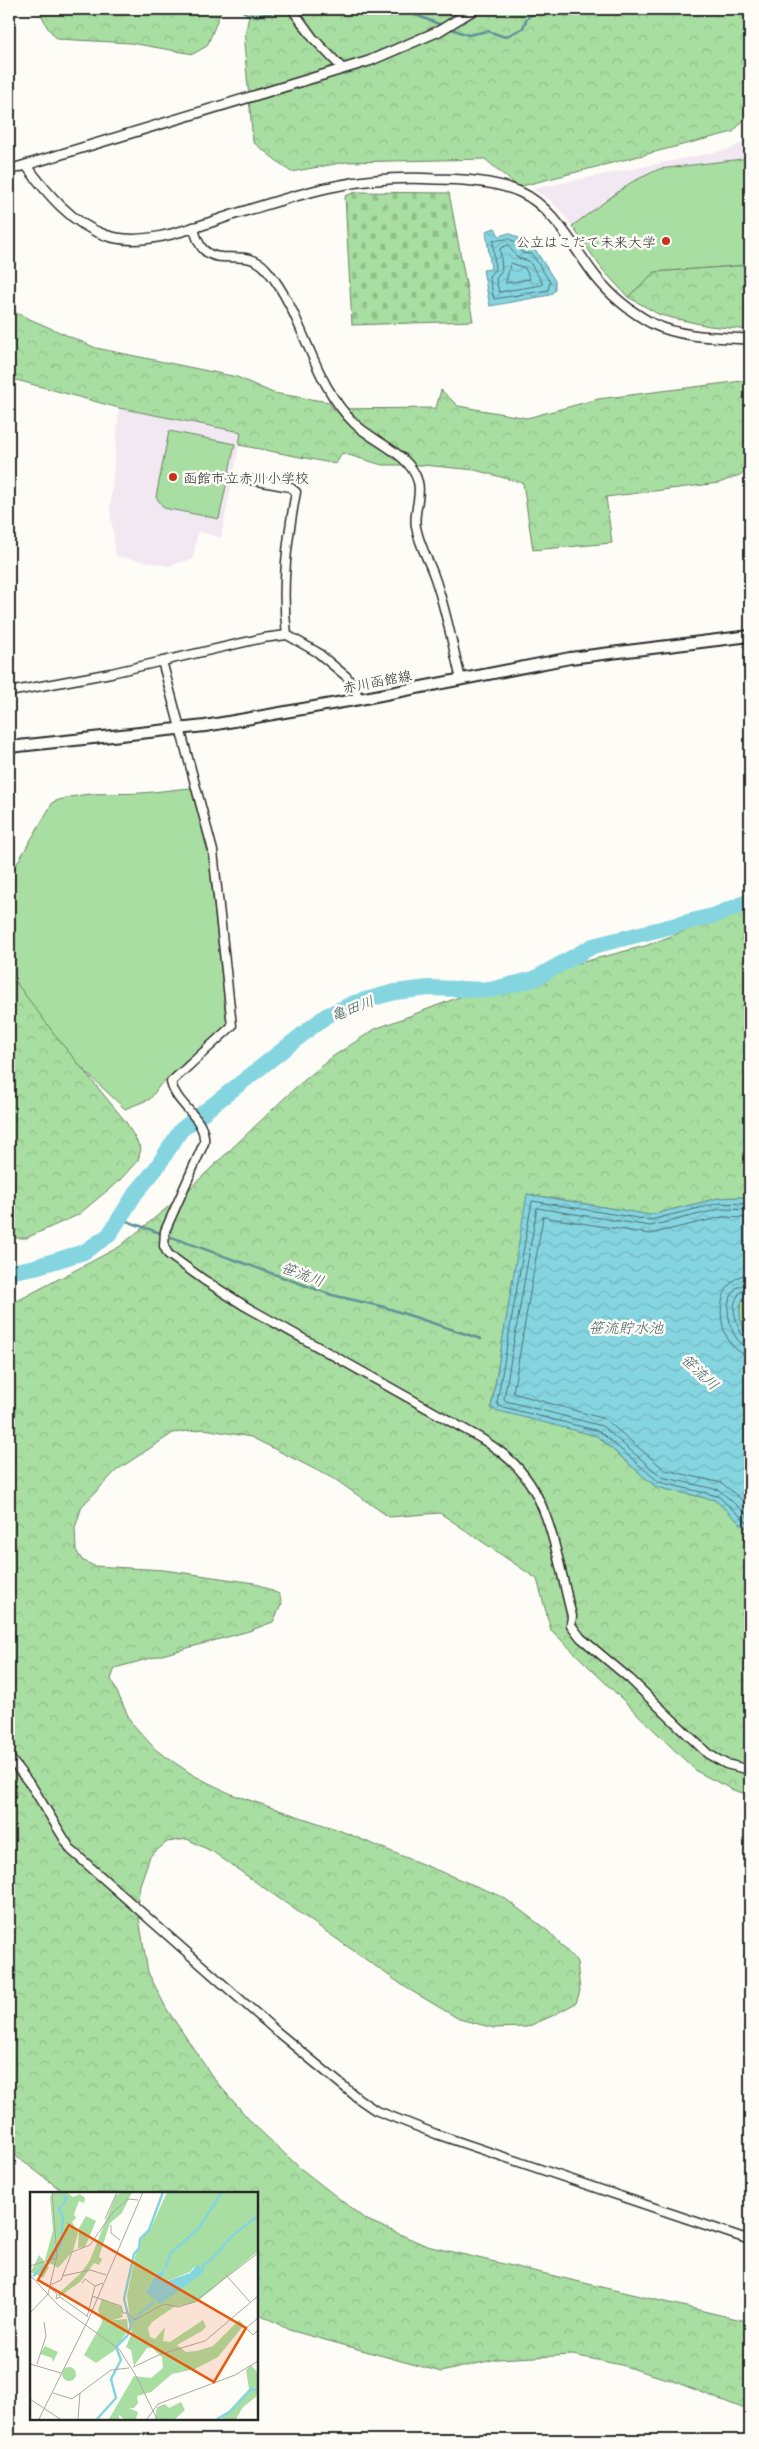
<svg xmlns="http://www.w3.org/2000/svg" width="759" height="2449" viewBox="0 0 759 2449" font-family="'Playpen Sans','Klee One',sans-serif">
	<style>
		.built { fill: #f2e8f2 }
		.green { fill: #a8dea1; stroke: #6a8466 }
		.forest { fill: url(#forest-crowns); stroke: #6a8466 }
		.cemetery { fill: url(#cemetery-stones); stroke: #6a8466 }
		.water { fill: url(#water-waves); stroke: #619198 }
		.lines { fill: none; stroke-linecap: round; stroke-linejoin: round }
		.shore { stroke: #4f6f73; stroke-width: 1 }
		.stream { stroke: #619198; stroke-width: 2.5 }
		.river { stroke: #85d5e0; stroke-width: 16 }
		.minor-casing { stroke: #2b2b2b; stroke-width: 11 }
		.tertiary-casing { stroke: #2b2b2b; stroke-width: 12 }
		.secondary-casing { stroke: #2b2b2b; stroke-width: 14 }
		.minor { stroke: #fdfcf7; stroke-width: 8 }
		.tertiary { stroke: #fdfcf7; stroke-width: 9 }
		.secondary { stroke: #fdfcf7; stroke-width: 10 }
		.poi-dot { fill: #c8321e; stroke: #fdfcf7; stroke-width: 2 }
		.labels { text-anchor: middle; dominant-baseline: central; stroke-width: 5; stroke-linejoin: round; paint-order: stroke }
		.poi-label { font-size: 14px; fill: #2b2b2b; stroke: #fdfcf7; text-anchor: end }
		.street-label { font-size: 14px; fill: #2b2b2b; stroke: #fdfcf7 }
		.water-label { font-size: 15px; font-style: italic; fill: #465e61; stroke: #fdfcf7 }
		.inset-river { fill: none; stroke: #85d5e0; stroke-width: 2.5 }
		.inset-road { fill: none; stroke: #a9a8a5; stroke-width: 1 }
		.view { fill: #e8590c; fill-opacity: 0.15; stroke: #e8590c; stroke-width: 2.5 }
		.inset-edge { fill: none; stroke: #2b2b2b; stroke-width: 2.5 }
	</style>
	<defs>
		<pattern id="forest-crowns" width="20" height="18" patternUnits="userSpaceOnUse" patternTransform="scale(1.25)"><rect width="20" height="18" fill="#a8dea1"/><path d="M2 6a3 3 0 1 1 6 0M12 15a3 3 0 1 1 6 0" fill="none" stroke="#91bf8b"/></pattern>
		<pattern id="cemetery-stones" width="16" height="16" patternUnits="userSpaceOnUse" patternTransform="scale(1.25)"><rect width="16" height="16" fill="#a8dea1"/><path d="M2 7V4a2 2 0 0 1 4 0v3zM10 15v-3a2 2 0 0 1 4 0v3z" fill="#91bf8b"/></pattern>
		<pattern id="water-waves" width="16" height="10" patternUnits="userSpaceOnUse" patternTransform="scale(1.25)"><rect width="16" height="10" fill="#85d5e0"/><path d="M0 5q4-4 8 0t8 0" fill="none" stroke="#73b7c0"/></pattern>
	</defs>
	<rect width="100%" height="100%" fill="#fdfcf7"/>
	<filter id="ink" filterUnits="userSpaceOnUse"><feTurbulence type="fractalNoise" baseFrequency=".02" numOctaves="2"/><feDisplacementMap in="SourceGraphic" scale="10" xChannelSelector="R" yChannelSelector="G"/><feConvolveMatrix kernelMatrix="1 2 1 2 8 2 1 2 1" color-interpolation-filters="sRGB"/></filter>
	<g filter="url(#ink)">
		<path class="built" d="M750 133V330L709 326 673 320 660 315 628 297 602 269 564 215 550 200 532 189 731 149 742 142Z
			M119 408 242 432 221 538 198 531 193 559 168 566 116 556 110 509Z"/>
		<path class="green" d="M750 158V265L655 272 628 297 602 269 572 226 630 183 659 169Z
			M169 431 235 444 219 519 164 508 156 497Z
			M191 788 208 849 227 1025 160 1085 150 1099 125 1109 48 1036 9 1015V877L53 802C88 790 106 795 141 793 158 792 175 789 191 788Z"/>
		<path class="forest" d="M39 9H222L207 46 193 54 131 43 57 39 47 27Z
			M250 9H750V113L733 132 518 187 485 159 346 162 291 172 253 142 244 43Z
			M750 265V330L709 326 660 315 628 297 655 272Z
			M9 310 96 348 237 377 273 393 329 402 333 409 436 408 441 390 458 406 527 418 598 399 750 380V471L719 483 606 497 612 543 533 550 523 483 475 470 423 465H382L342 453 336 464 239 445 241 432 119 408 9 378Z
			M750 906V1199L744 1197 719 1198 650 1215 528 1194 491 1408 597 1436 656 1487 715 1500 750 1532V1795L733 1790 696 1771 551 1630 537 1579 440 1513 389 1517 336 1480 251 1437 204 1429 173 1433 117 1470 82 1506 75 1528 76 1550 82 1560 94 1566 164 1570 255 1583 279 1594 282 1603 273 1622 249 1631 115 1668 111 1679 131 1722 156 1750 193 1775 231 1794 336 1829 503 1897 548 1931 577 1962 580 1991 576 2003 552 2016 527 2027 494 2028 459 2019 405 1987 213 1852 187 1839 167 1842 150 1856 140 1885 137 1907 148 1972 166 2008 214 2079 253 2124 300 2168 365 2219 427 2246 750 2322V2411L670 2380 621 2365 573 2355 497 2359 441 2372 289 2330 256 2312V2193H65L9 2151V1303L17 1301 119 1247 184 1194 294 1089 332 1057 375 1029 486 987 645 946Z
			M9 973 58 1039 126 1122 141 1149 138 1160 120 1180 78 1215 26 1238H9Z
			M750 1292V1338C739 1326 734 1301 750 1292Z"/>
		<path class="cemetery" d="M356 192 449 193 473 321 352 325 345 196Z"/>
		<path class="water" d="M495 228 499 236 509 233 518 238 525 249 533 246 555 281V290L550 295 490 306 483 270 491 269 486 231Z
			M527 1194 650 1215 719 1198 744 1197 750 1199V1292C734 1301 739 1326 750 1338V1532L715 1500 656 1487 597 1436 491 1409Z"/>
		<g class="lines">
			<path class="shore" d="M509 239 515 242 522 253 532 254 550 282 548 290 494 299 489 276 495 269 493 241Z
				M508 245 518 258 529 261 542 282V285L499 292 496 279 502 270 500 249Z
				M511 263 525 268 530 279 506 283Z
				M750 1204 720 1203 650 1220 532 1201 497 1403 499 1406 599 1431 659 1482 718 1496 750 1525
				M750 1210 721 1209 650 1226 537 1208 504 1399 506 1401 602 1426 662 1477 719 1490 750 1517
				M750 1218 722 1217 650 1234 543 1217 513 1393 605 1419 665 1470 722 1483 750 1507
				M750 1274C708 1276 715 1353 750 1355
				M750 1282 736 1288C732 1294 728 1301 728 1307 728 1321 734 1346 750 1347
				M750 1288 740 1292C738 1296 734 1302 734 1307 734 1317 740 1339 750 1341"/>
			<path class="stream" d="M239 9 253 17 285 9
				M325 9 342 11 403 10 444 26
				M543 9C556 13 578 19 590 9
				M449 28 468 35 488 31 505 37 523 28 527 18 540 9
				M121 1219 332 1295 384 1307 481 1339"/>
			<path class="river" d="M9 1272 35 1267 84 1252 109 1235 135 1194 155 1170 181 1130 326 1016 354 1003 395 992 429 988 490 990 534 979 593 946 716 915 750 901"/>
			<g class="minor-casing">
				<path id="minor" d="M292 9 313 38 343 69
					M193 227C196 234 198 245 204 250 220 266 248 247 267 270 305 315 311 382 355 424 374 442 411 454 418 482 422 496 413 513 416 527 419 544 427 557 433 573 446 607 452 645 461 679
					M245 479 290 487 296 492C287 540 281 587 287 635
					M162 661 213 851 232 1026 171 1082C176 1106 207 1118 204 1143L165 1231 164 1246 168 1254 204 1280 245 1306 482 1439C497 1449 512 1459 523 1474 552 1509 560 1572 572 1616L571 1625 581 1638 630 1679 708 1754 726 1764 750 1770
					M9 692 111 673 263 638 287 635 317 652 347 677 360 699
					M9 1757 33 1788 71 1850 275 2030 359 2099 375 2110 436 2134 750 2240"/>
			</g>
			<g class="tertiary-casing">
				<path id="tertiary" d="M26 165C46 192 72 224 105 235 146 250 204 223 245 211 275 202 305 192 336 186 369 179 401 177 435 179 462 179 495 181 520 192 554 207 574 249 596 277 612 297 631 312 653 324 683 338 718 337 750 339
					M9 170 369 61 439 31 475 9"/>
			</g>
			<g class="secondary-casing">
				<path id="secondary" d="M9 747 205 726 360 699 570 658 750 636"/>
			</g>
			<use href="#minor" class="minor"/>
			<use href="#tertiary" class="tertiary"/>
			<use href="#secondary" class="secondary"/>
		</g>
	</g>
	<g class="poi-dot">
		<circle cx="666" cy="241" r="5"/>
		<circle cx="173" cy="477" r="5"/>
	</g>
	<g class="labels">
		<g class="poi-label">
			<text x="656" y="241">公立はこだて未来大学</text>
			<text x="183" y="477" text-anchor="start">函館市立赤川小学校</text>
		</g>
		<g class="street-label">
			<text transform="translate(377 681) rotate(-11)">赤川函館線</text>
		</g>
		<g class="water-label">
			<text transform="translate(352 1007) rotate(-21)">亀田川</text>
			<text transform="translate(303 1273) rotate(20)">笹流川</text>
			<text x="626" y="1326">笹流貯水池</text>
			<text transform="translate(701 1371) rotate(43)">笹流川</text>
		</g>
	</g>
	<g transform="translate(30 2192)">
		<rect width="228" height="228" fill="#fdfcf7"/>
		<path d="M56 24 66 29 55 55 48 56 49 36ZM72 107 91 115 93 125 73 131 68 118ZM15 154 28 160 23 170 22 166 10 162Z" fill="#a8dea1"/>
		<path d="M23 0H37L43 5 50 2 55 6 54 11 49 9 44 22 46 26 42 30 48 41 43 59 28 76 15 68 23 38 20 5ZM92 0H102L92 21 80 31 69 65 72 67 69 73 64 71 50 90 29 105 28 102 51 81 60 68 86 3ZM137 0H227V60L167 110 144 115 122 130 118 136 120 145 125 147 135 135 133 149 140 150 173 128 176 135 172 139 147 153 156 160 167 159 183 154 209 128 214 133 188 165 165 177 142 182 121 200 107 204 108 211 104 216H89V227H79L104 184 121 186 133 176 132 165 122 156H117L104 174 101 158 96 155 102 141 97 104 105 65 110 48 120 38ZM136 75 132 86 135 90 160 80 164 75 173 81 136 105 116 100 125 84ZM9 63 19 75 13 86 1 80ZM97 127 98 138 85 158 66 171 54 163 73 129ZM221 173 227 180V204L213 215 206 227H191L219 197 216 178ZM32 182a7 7 0 1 1 14 0a7 7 0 1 1-14 0ZM151 210 155 218 145 227H125L127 215 135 212 139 216Z" fill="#a8dea1" fill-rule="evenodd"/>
		<path d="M94 214 108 220 106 227H94L88 222 89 216Z" fill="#a8dea1"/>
		<path d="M168 72 173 81 130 112 116 100 125 84 136 75 132 86 135 90 160 81Z" fill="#85d5e0"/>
		<path class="inset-river" d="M136 76 140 62 169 36 192 0M172 80 174 72 180 69 202 44 228 24M3 84 19 71 31 53 33 25 29 17 37 6 33 3M101 130 124 109M67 227 86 206 81 187 91 168 86 155 97 144 101 134 94 107 104 62 109 56 110 47 119 38 133 0M187 227 201 219 221 197 228 198"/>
		<path class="inset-road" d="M75 27 87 0M81 33V41L90 48M0 74 27 66M0 83 29 114 89 157 105 182 127 227M196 83 220 110M32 84 60 78 76 83M52 91 55 87 65 94M20 93 31 88 42 60 60 53 83 20 98 7 108 8M20 96 27 102 26 107 30 105 57 124M62 104 91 114 93 121H98L105 128 134 112 149 115 164 110 228 61M0 121 18 102 27 64 22 0M57 125 65 94 73 91M228 126 216 136 223 143 228 138M0 172 31 181M7 172 16 144 14 130M103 175 131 162 175 149 228 104M23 201 42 207 81 178 99 176M0 207 30 227M9 227 59 126 113 0M48 227 50 201M117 227 128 212 205 183 228 169"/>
		<path class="view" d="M39 33 216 136 184 190 8 88Z"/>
		<rect width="228" height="228" class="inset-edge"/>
	</g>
	<rect width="759" height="2449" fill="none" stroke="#fdfcf7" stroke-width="30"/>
	<rect x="15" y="15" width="729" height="2419" fill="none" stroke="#2b2b2b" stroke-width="2" filter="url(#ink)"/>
</svg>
